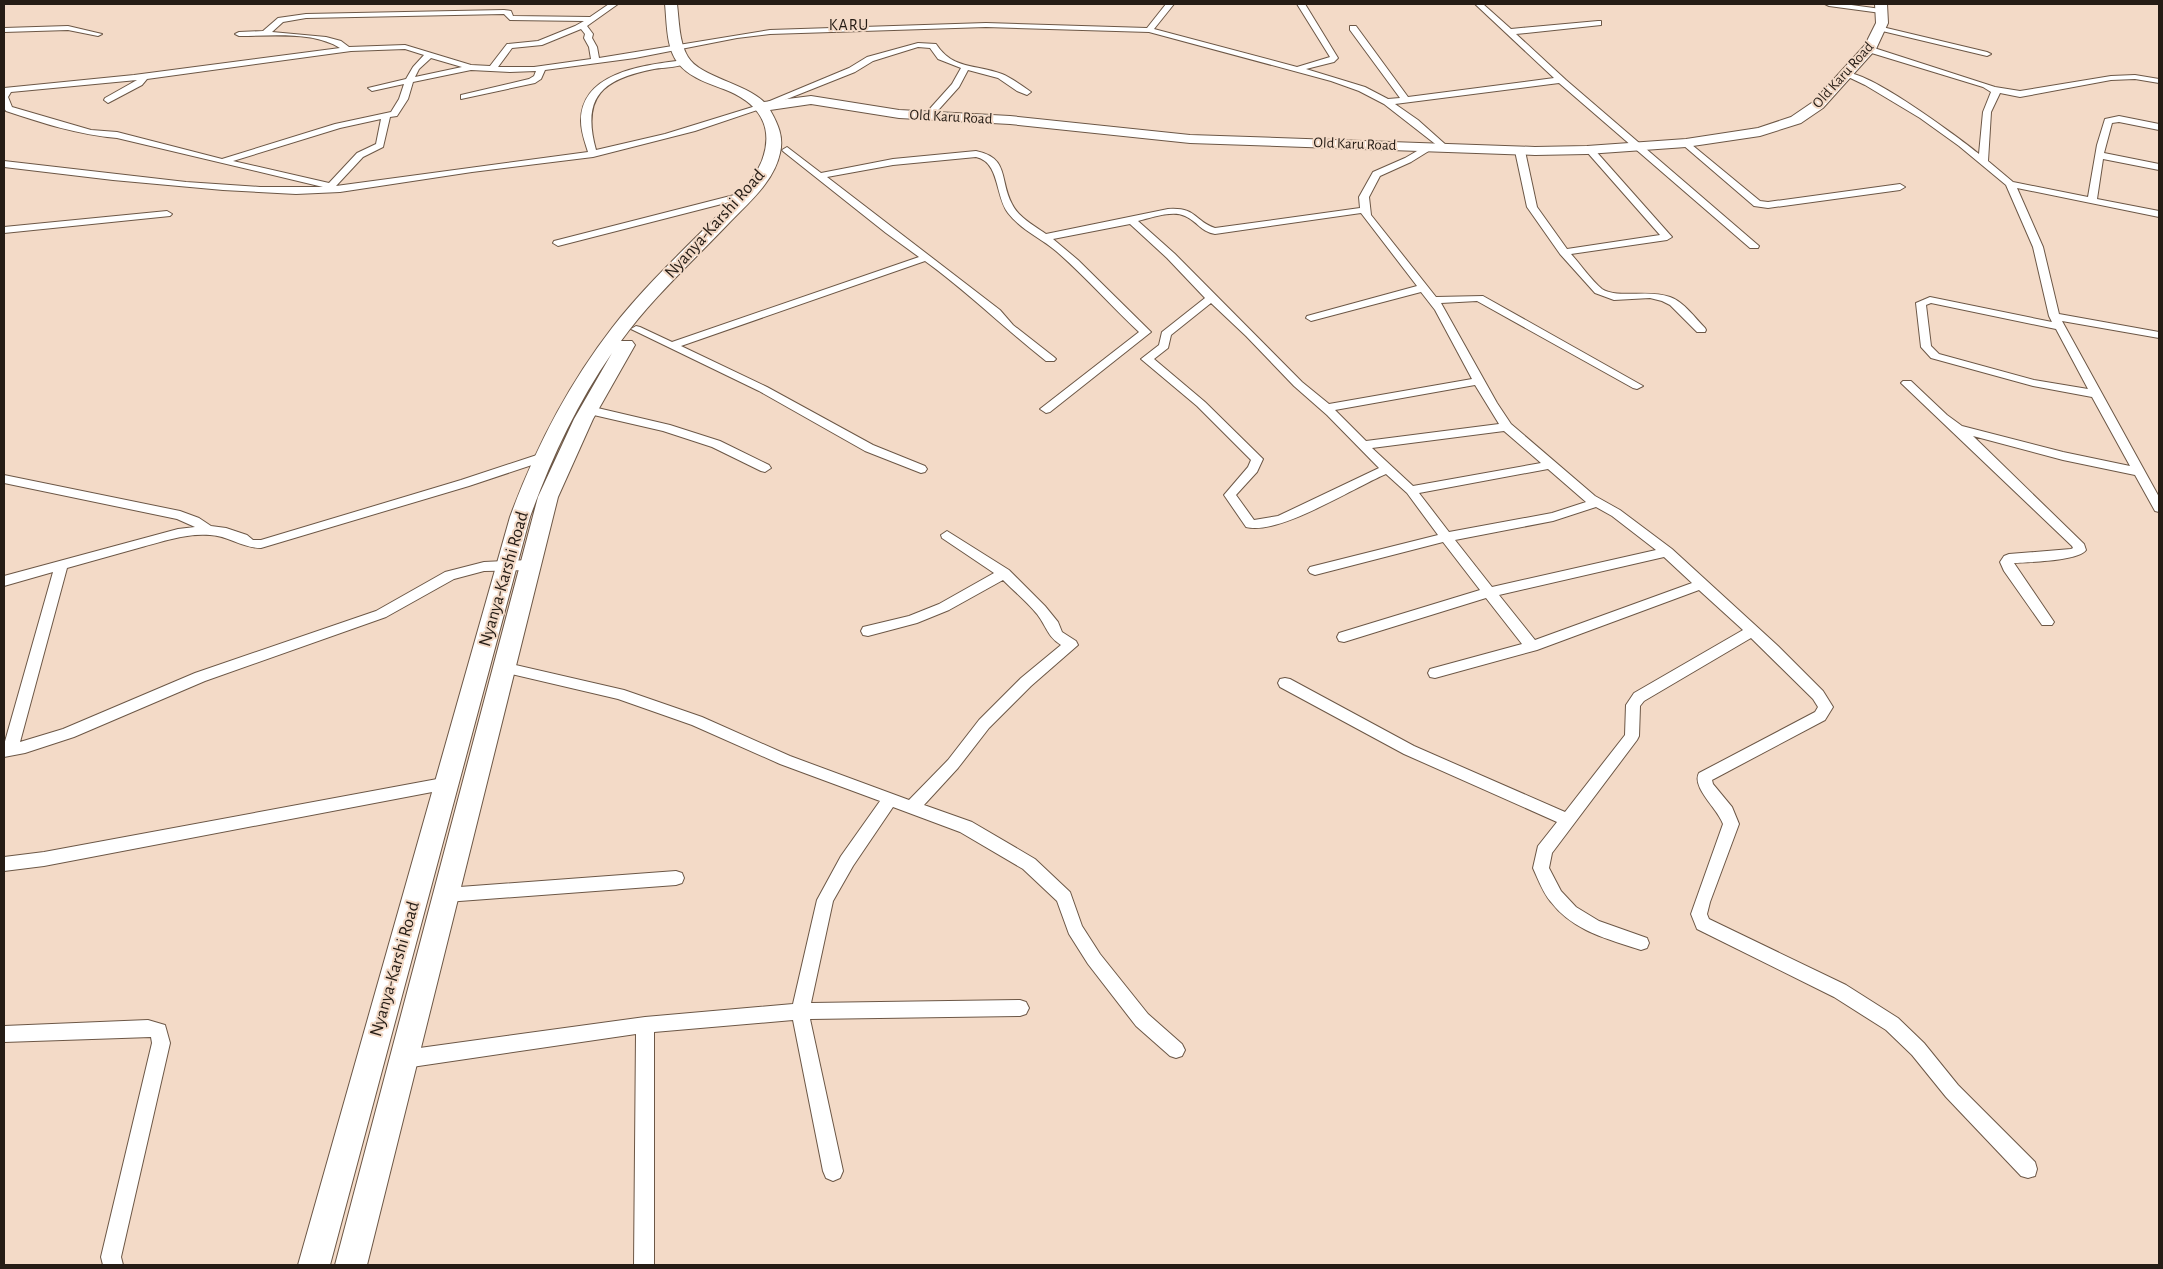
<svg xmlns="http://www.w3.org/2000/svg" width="2163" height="1269" viewBox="0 0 2163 1269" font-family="'Alegreya Sans',sans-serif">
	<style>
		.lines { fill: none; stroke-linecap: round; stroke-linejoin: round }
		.street-casing { stroke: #6c5746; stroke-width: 2 }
		.primary-casing { stroke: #6c5746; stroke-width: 2 }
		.street { fill: #fff; fill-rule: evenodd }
		.primary { fill: #fff; fill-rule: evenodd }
		.labels { text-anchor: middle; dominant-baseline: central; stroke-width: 4; stroke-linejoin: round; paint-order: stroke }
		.far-street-label { font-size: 15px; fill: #251c15; stroke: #f3dac7 }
		.far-quarter-label { font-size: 16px; letter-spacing: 1px; fill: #251c15; stroke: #f3dac7 }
		.street-label { font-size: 18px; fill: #251c15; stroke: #f3dac7 }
	</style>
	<rect width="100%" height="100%" fill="#f3dac7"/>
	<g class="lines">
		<g class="street-casing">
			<path id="street" d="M609 4H618L587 26 593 34 592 38 597 47 599 58 770 30 986 23 1147 28 1166 4H1174L1154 29 1297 67 1330 57 1297 4H1305L1338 58 1334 62 1306 69 1365 87 1388 99 1400 98 1350 30V26H1356L1408 97 1554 78 1475 4H1483L1511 29 1598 21H1601V25L1516 34 1566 80 1759 246 1758 248H1750L1559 83 1395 104 1418 120 1446 145V149L1443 150 1384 104 1359 91 1331 81 1149 32 986 27 770 34 737 38 635 58 545 70 541 79 535 83 461 99V95L529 79 534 76 536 71 510 72 471 70 413 82 408 99 397 116 390 117 383 147 363 157 336 186 588 152C585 142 581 132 581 121 581 71 647 65 684 60L688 62C680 68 665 67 654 69 603 79 581 96 596 150L665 134 759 105 766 107 695 131 593 157 472 172 340 192 296 194 223 190 113 180 4 167V161L186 182 260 187H323L117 138C79 135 42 123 6 111L4 108V88L134 75 340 48C313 31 270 36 239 36L235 34 239 32 263 31 278 18 306 14 504 10 511 11 513 16 590 17ZM504 14 510 20 584 21 575 26 538 41 507 44 490 66 471 65 405 45 349 47 341 41 326 37 272 32 283 22 306 18ZM581 29 585 34 584 38 589 47 591 59 534 67H498L512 48 542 45ZM405 49 424 55 413 67 406 79 368 88 372 91 404 84 399 99 391 112 335 124 222 159 117 132 91 130 12 107 8 97 11 92 137 80 105 98 104 100 108 103 142 85 147 79 351 51ZM431 58 462 67 415 77 419 69ZM381 119 376 144 357 153 329 183 233 161 340 128Z
				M1825 4H1844L1881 9 1885 11 1881 13 1829 6Z
				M68 26 102 34 98 36 68 30 4 32V28Z
				M1878 26 1987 52 1991 54 1987 56 1878 30Z
				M918 43 936 44C953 70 975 64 1002 74 1010 77 1024 87 1031 92L1027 95 1017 91 998 78 968 70 959 87 932 117H926V113L952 84 961 68 938 59 930 48 918 47 873 61 855 72 772 105 765 103 849 68 867 57Z
				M1865 47H1871L1995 87 2020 91 2111 76 2135 75 2159 79V83L2135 79 2111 80 2020 97 2000 93 1991 112 1988 161 2013 182 2088 197 2097 145 2105 119 2119 116 2159 124V130L2119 122 2112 123 2104 153 2159 164V170L2103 159 2097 199 2159 211V217L2017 188 2043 247 2059 314 2159 332V338L2062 321 2159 497V512L2155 511 2135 475 2063 460 1973 436 2084 544 2086 550C2079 561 2029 562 2014 563L2052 619 2054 622 2052 625H2042L2004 571 2000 562 2004 556 2009 554 2071 549 2073 548 2072 546 1901 383 1903 381H1911L1947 415 1962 426 2063 452 2130 466 2092 397 2033 386 1931 358 1921 347 1916 303 1930 297 2052 322 2049 316 2033 247 2006 185 1959 146 1920 118 1865 85 1842 74C1858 62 1962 140 1979 154L1983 112 1991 92 1983 87 1865 51ZM1931 303 2056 329 2088 389 2034 380 1939 354 1931 346 1926 305Z
				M1686 140 1760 201 1768 202 1900 184 1905 187 1900 190 1768 208 1754 206 1683 145V141Z
				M1429 144 1432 145V149L1411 162 1380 176 1369 197 1371 215 1436 297 1483 296 1643 386 1637 389 1633 388 1477 301 1441 303 1497 403 1511 424 1595 496 1620 510 1672 549 1778 646 1823 691 1833 707 1825 720 1712 780 1713 784 1732 807 1739 824 1710 902 1707 914 1709 919 1846 985 1898 1018 1924 1043 1958 1085 2035 1162 2037 1169 2035 1176 2028 1178 2021 1176 1946 1097 1912 1055 1886 1030 1834 997 1697 929 1691 914 1723 824C1718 809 1691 787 1699 773L1815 712 1818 707 1813 699 1751 638 1644 701 1640 706 1639 736 1637 740 1552 853 1549 868 1561 891 1576 907 1599 921 1647 938 1649 943 1647 948 1641 950C1608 939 1573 931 1551 902 1543 893 1538 879 1533 868L1538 846 1557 822 1404 754 1280 687 1278 683 1280 679 1285 678 1290 679 1414 746 1565 812 1625 735 1626 705 1634 693 1743 630 1699 590 1537 650 1435 678 1430 677 1428 673 1430 669 1522 644 1486 598 1344 642 1339 641 1337 637 1339 633 1480 590 1443 542 1315 575 1310 573 1308 570 1310 567 1438 535 1407 493 1386 474C1353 488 1278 536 1246 527L1224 495 1248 467 1251 460 1197 406 1141 359 1159 345 1162 332 1205 298 1167 258 1130 224 1053 239 1078 260 1151 332 1050 412 1046 413 1040 409 1139 332C1111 306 1085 276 1056 251 1041 238 1021 230 1008 213 995 196 1000 162 976 157L893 165 827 177 1000 310 1013 325 1054 357 1056 359 1054 361H1046C1005 329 968 292 925 261L681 346 767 387 873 445 925 466 927 469 925 472 921 473 865 451 759 391 631 329 636 326 640 327 672 342 919 257 886 233 784 152 782 150 787 147 821 173 893 159 976 151C1010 158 999 180 1012 204 1018 217 1035 226 1046 234L1168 209C1197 207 1194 221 1215 228L1360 208 1359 197 1373 172 1405 158ZM1361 213 1417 286 1307 316 1306 318 1311 321 1421 292 1435 310 1472 379 1329 404 1302 382 1175 254 1138 221C1151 218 1172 210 1185 216 1197 221 1201 232 1215 234ZM1211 303 1246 336 1294 386 1327 415 1379 468 1278 516 1254 520 1236 495 1257 472 1263 459 1205 402 1154 359 1168 348 1171 335ZM1475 385 1499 424 1366 441 1335 410ZM1504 431 1541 463 1413 486 1372 448ZM1548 469 1586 502 1552 513 1449 532 1419 493ZM1596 507 1612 516 1656 550 1492 587 1455 540 1553 521ZM1664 557 1692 583 1535 640 1499 595Z
				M1590 147 1593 148 1672 237 1667 240 1571 254C1581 265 1591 280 1602 289 1618 299 1649 289 1670 297 1684 302 1695 318 1705 328L1706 330 1705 332H1697L1670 305 1662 301 1650 298 1614 300 1595 293 1560 254 1527 207 1515 151 1520 148 1525 151 1537 207 1567 249 1660 235 1587 152 1585 150Z
				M746 192 749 193V197L558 246 553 243 554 241Z
				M167 211 172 214 170 216 4 233V227Z
				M589 406 670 425 720 441 769 465 771 468 765 472 761 471 712 447 663 431 585 413 583 410Z
				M543 453 549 457 547 460 469 486 261 548C242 548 229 536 210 535 187 533 164 541 142 547 117 554 92 561 67 568L20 742 63 729 195 673 376 611 445 572 484 562 529 560 534 562 536 565 534 568 529 570 484 571 454 579 386 617 205 681 74 737 25 753 4 757V745L53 572 4 586V576L178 529 195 527 177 519 4 483V475L180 511 199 518 211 526 226 528 247 535 253 540H261L461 480Z
				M947 531 1009 570 1045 606 1058 622 1062 632 1076 641 1078 645 1031 686 989 728 958 768 924 805 972 822 1035 859 1070 892 1082 926 1100 954 1148 1014 1182 1044 1185 1050 1182 1056 1176 1058 1170 1056 1136 1026 1088 964 1069 934 1057 901 1023 869 960 832 893 807 853 866 833 901 811 1003 1020 1000 1026 1002 1029 1008 1026 1014 1020 1016 810 1019 843 1171 840 1178 833 1181 826 1178 823 1171 793 1020 654 1032V1265H634L636 1034 405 1068 399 1065 396 1059 399 1053 405 1050 645 1017 793 1004 817 900 841 856 880 801 780 764 692 725 618 699 503 672 498 671 496 667 498 663 503 662 624 690 702 717 790 756 909 800 948 760 979 720 1021 678 1061 645C1047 636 1047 627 1037 614 1027 602 1014 591 1003 580L949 610 917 623 868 636 863 635 861 631 863 627 909 616 939 604 994 573 942 538 941 535Z
				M448 777 453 779 456 783 453 787 448 789 44 866 4 871V857L44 852Z
				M676 871 682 873 684 878 682 883 676 885 446 902 440 900 438 895 440 890 446 888Z
				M148 1020 165 1025 170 1043 121 1257 123 1265H103L101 1257 152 1043 151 1037 4 1042V1026Z"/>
		</g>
		<g class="primary-casing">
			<path id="primary" d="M665 4H677C679 20 679 43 688 57 700 77 745 83 764 102L811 96 899 110 1010 116 1190 135 1535 147 1587 146 1686 139 1758 128 1791 117 1813 102 1865 45 1876 23 1875 4H1887L1888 23 1876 49 1823 108 1801 123 1760 136 1686 147 1587 154 1535 155 1190 143 1010 124 899 118 811 104 770 110C778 124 784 137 780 153 774 182 748 203 729 223 692 262 652 298 621 341H632L635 345 593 419 558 497 367 1265H335L538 497 574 419 612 353C577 403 551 459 530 517L330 1265H298L510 517C535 449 568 385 612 328 651 278 699 236 743 190 771 159 780 117 735 94 717 85 692 81 678 63 666 48 667 23 665 4Z"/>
		</g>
		<use href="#street" class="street"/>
		<use href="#primary" class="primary"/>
	</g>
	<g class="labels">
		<g class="far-street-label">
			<text transform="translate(1843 75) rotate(-48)">Old Karu Road</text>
			<text transform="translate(951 117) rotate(3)">Old Karu Road</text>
			<text transform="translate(1355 144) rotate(2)">Old Karu Road</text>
		</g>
		<g class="far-quarter-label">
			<text x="849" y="25">KARU</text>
		</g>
		<g class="street-label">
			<text transform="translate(715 224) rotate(-48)">Nyanya-Karshi Road</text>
			<text transform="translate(504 579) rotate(-74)">Nyanya-Karshi Road</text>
			<text transform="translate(395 969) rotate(-74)">Nyanya-Karshi Road</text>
		</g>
	</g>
	<rect width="2163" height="1269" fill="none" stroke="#251c15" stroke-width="10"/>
</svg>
